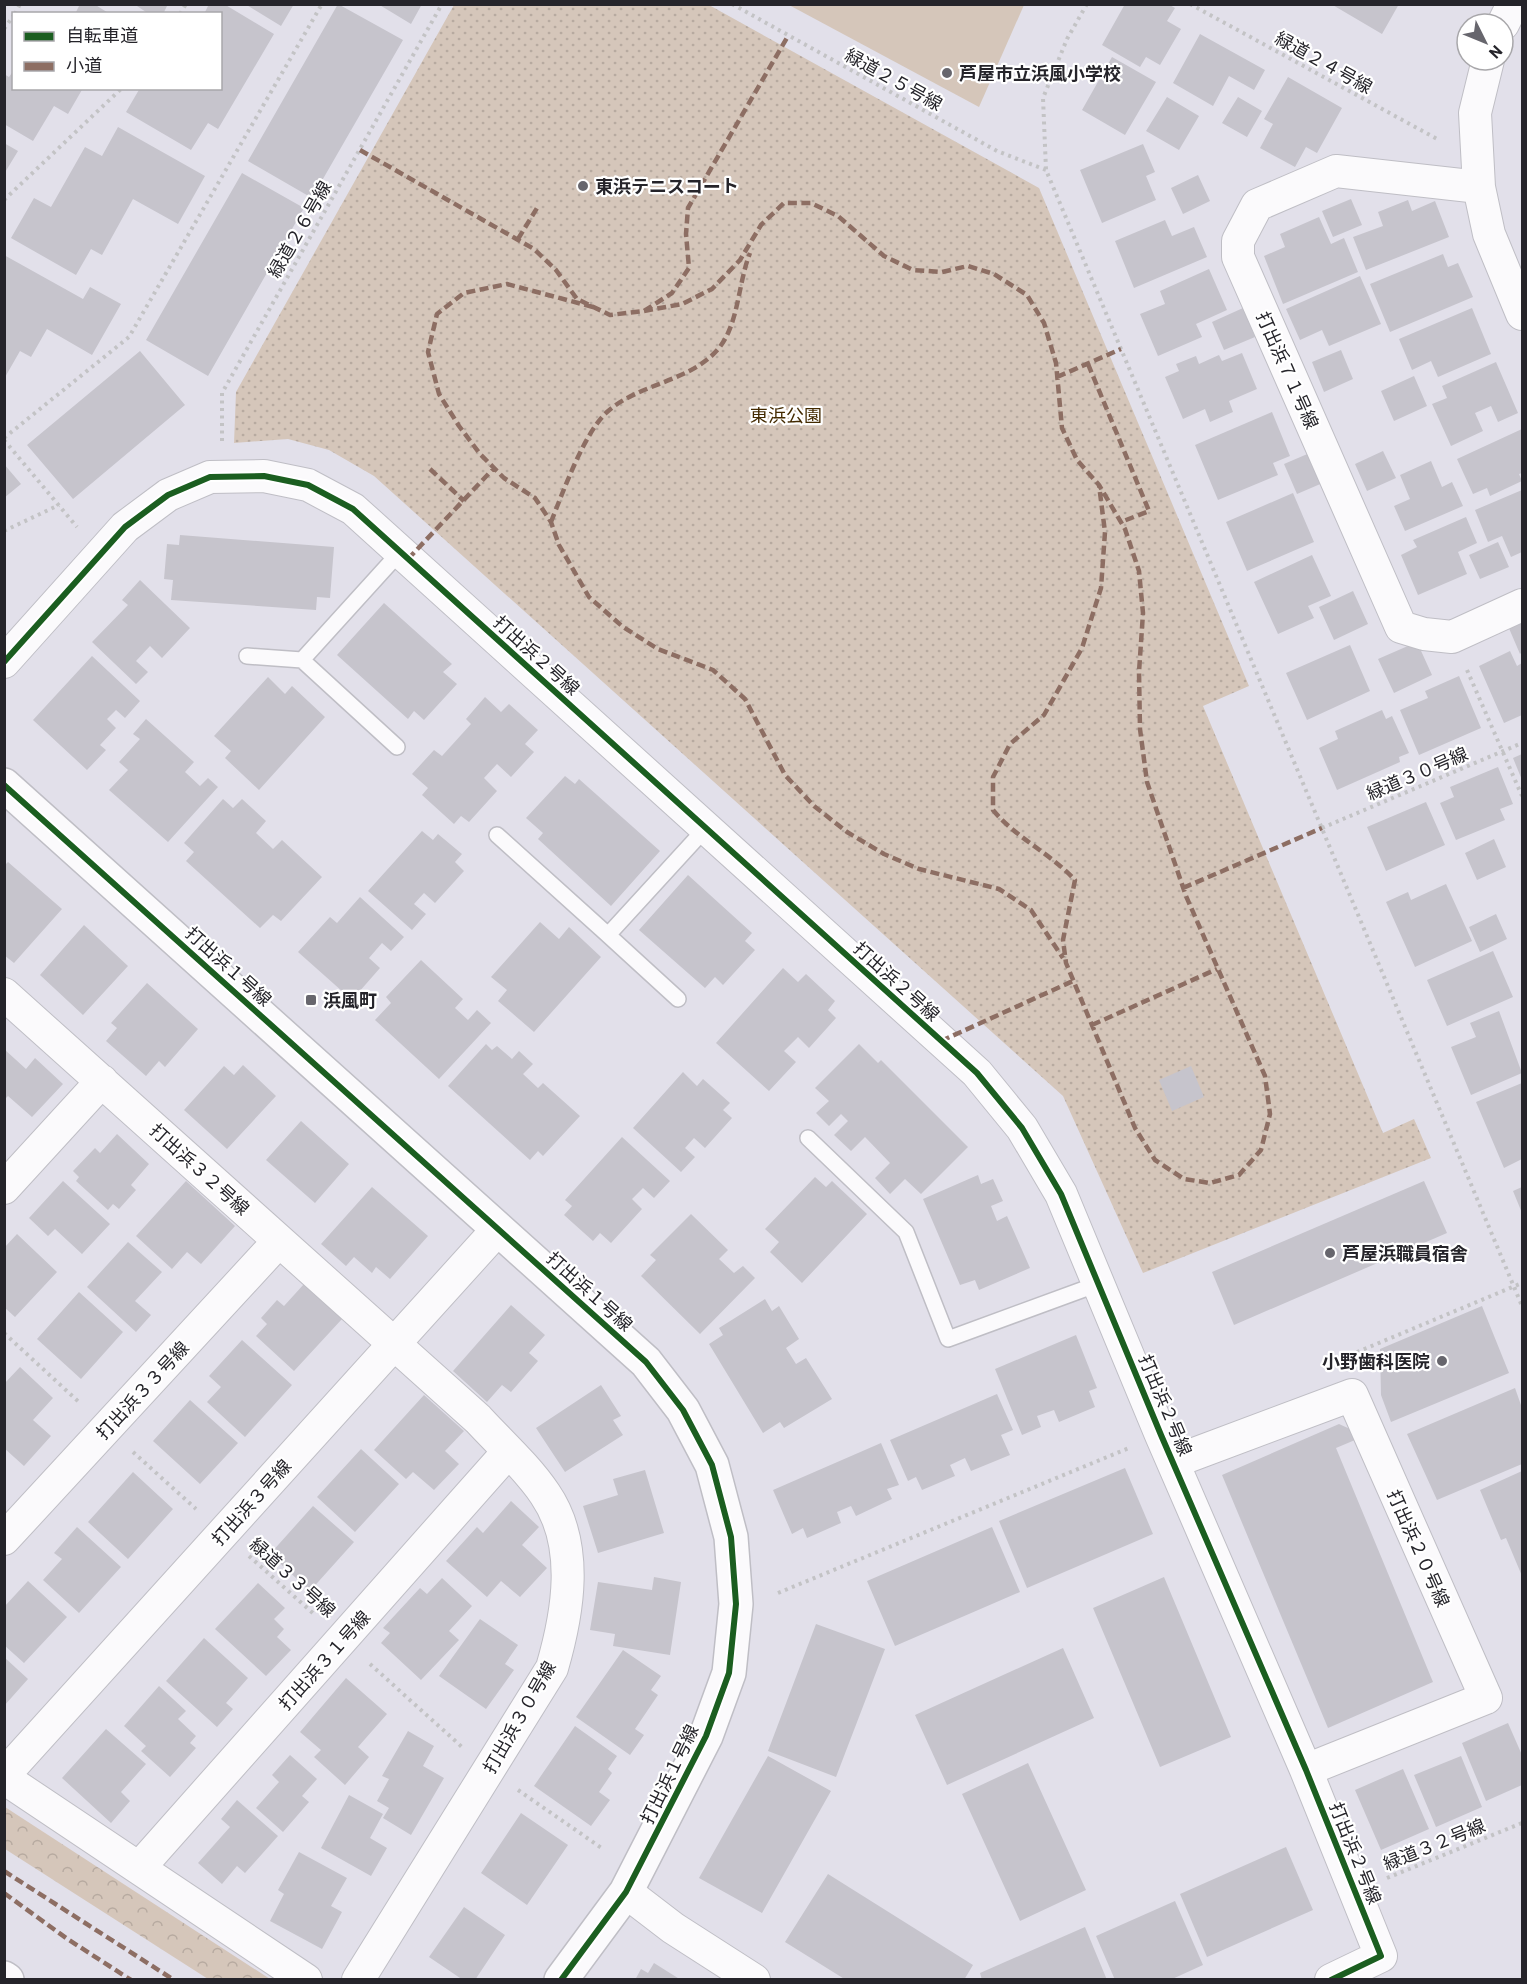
<svg xmlns="http://www.w3.org/2000/svg" width="1527" height="1984" viewBox="0 0 1527 1984" font-family="Barlow,'Noto Sans JP',sans-serif">
	<style>
		.grass { fill: #d5c6ba }
		.forest { fill: url(#forest-crowns) }
		.park { fill: url(#park-dots) }
		.building { fill: #c6c4cc }
		.lines { fill: none; stroke-linecap: round; stroke-linejoin: round }
		.service-casing { stroke: #bfbec5; stroke-width: 18 }
		.minor-casing { stroke: #bfbec5; stroke-width: 34 }
		.tertiary-casing { stroke: #bfbec5; stroke-width: 36 }
		.path { stroke: #c3c3c5; stroke-width: 4; stroke-dasharray: 3 4.5; stroke-linecap: butt }
		.service { stroke: #fbfafc; stroke-width: 15 }
		.minor { stroke: #fbfafc; stroke-width: 32 }
		.tertiary { stroke: #fbfafc; stroke-width: 33 }
		.quiet { stroke: #8d6e63; stroke-width: 4.5; stroke-dasharray: 9 4.5; stroke-linecap: butt }
		.cycleway-casing { stroke: #fff; stroke-width: 10 }
		.cycleway { stroke: #1b5e20; stroke-width: 6 }
		.poi-dot { fill: #67666d; stroke: #fff; stroke-width: 2 }
		.labels { text-anchor: middle; dominant-baseline: central; stroke-width: 4.5; stroke-linejoin: round; paint-order: stroke }
		.street-label { font-size: 18px; fill: #25242a; stroke: #fff }
		.poi-label { font-size: 18px; font-weight: bold; fill: #25242a; stroke: #fff; text-anchor: start }
		.park-label { font-size: 18px; fill: #432a00; stroke: #fff }
	</style>
	<defs>
		<pattern id="forest-crowns" width="20" height="18" patternUnits="userSpaceOnUse" patternTransform="scale(1.5)"><rect width="20" height="18" fill="#d5c6ba"/><path d="M2 6a3 3 0 1 1 6 0M12 15a3 3 0 1 1 6 0" fill="none" stroke="#b7aaa0"/></pattern>
		<pattern id="park-dots" width="8" height="8" patternUnits="userSpaceOnUse" patternTransform="scale(1.5)"><rect width="8" height="8" fill="#d5c6ba"/><path d="M2 2h.1M6 6h.1" fill="none" stroke="#b7aaa0" stroke-width="1.8" stroke-linecap="round"/></pattern>
	</defs>
	<rect width="100%" height="100%" fill="#e2e0ea"/>
	<path class="grass" d="M789 5H1024L979 107Z"/>
	<path class="forest" d="M4 1807H5L270 1979H208L5 1849Z"/>
	<path class="park" d="M454 5H709L1039 188 1249 686 1203 706 1383 1133 1414 1119 1431 1158 1143 1273 1063 1096 374 476 329 450 288 439 234 443 236 392Z"/>
	<path class="building" d="M80 4H94L110 14H75Z
		M134 4H168L163 14H149Z
		M209 4H224L274 34 218 129 208 123 191 150 126 112 140 88H220V14H204Z
		M245 4H294L281 26Z
		M338 4 403 40 312 198 248 161Z
		M378 4H422L411 24Z
		M1125 4H1168L1175 8 1167 21 1181 29 1160 65 1146 57 1140 67 1102 45Z
		M1331 4H1399L1382 34Z
		M1200 34 1265 70 1254 90 1229 76 1213 106 1173 83Z
		M1112 57 1156 82 1125 135 1082 110Z
		M14 70V88H83L68 114 54 106 33 141 4 124V74L9 77Z
		M1288 77 1342 108 1317 153 1306 147 1295 167 1260 148 1273 124 1264 119Z
		M1167 97 1199 116 1179 150 1146 131Z
		M1238 97 1262 111 1247 137 1222 123Z
		M118 127 205 176 178 224 133 199 102 255 91 249 76 275 11 238 34 198 51 207 85 147 102 156Z
		M4 143 18 151 4 174Z
		M1143 144 1155 172 1146 176 1156 200 1102 223 1080 170Z
		M242 173 304 208 208 376 146 340Z
		M1198 175 1210 201 1183 214 1171 188Z
		M1351 199 1362 225 1333 237 1322 211Z
		M1408 200 1412 211 1435 201 1449 237 1366 270 1353 237 1383 226 1378 212Z
		M1319 217 1331 244 1344 238 1358 272 1283 304 1264 256 1285 247 1280 234Z
		M1165 220 1172 236 1194 227 1207 257 1134 288 1115 241Z
		M1443 254 1448 267 1458 263 1473 297 1390 332 1370 284Z
		M4 255 83 299 90 287 121 304 92 355 47 329 31 357 20 351 4 379Z
		M1209 269 1227 310 1196 324 1202 337 1158 356 1140 314 1165 304 1160 291Z
		M1360 276 1381 324 1329 346 1322 330 1300 340 1286 309Z
		M1243 308 1255 337 1224 350 1212 322Z
		M1472 308 1491 354 1438 377 1431 361 1412 370 1399 339Z
		M1341 350 1353 379 1324 392 1312 362Z
		M140 351 185 405 73 499 27 445Z
		M1242 353 1257 389 1229 401 1233 412 1210 422 1205 409 1183 419 1165 377 1179 371 1176 364 1196 356 1199 364 1219 355 1222 361Z
		M1496 362 1518 413 1498 422 1491 406 1475 413 1483 431 1451 446 1432 404 1447 398 1442 386Z
		M1414 376 1427 406 1394 421 1381 391Z
		M1272 412 1290 456 1273 463 1278 475 1218 500 1195 445Z
		M1522 429V473L1519 474 1522 481 1490 496 1487 488 1473 494 1457 459Z
		M1383 451 1396 478 1367 491 1355 464Z
		M1312 452 1325 482 1297 494 1284 464Z
		M1431 461 1442 487 1452 482 1463 506 1405 531 1394 506 1410 499 1400 475Z
		M4 464 21 484 4 498Z
		M1522 490V552L1511 557 1502 536 1488 542 1475 510Z
		M1293 493 1314 542 1247 571 1226 522Z
		M1466 517 1477 543 1458 552 1467 574 1418 595 1401 555 1417 547 1413 540Z
		M180 535 334 547 330 598 317 597 316 610 171 600 173 580 164 579 167 544 179 545Z
		M1498 542 1509 567 1480 579 1469 555Z
		M1312 555 1331 596 1308 606 1314 618 1278 634 1254 582Z
		M140 580 190 628 162 658 150 646 136 661 148 672 136 684 92 642 128 605 122 600Z
		M1353 591 1368 624 1334 640 1319 607Z
		M384 603 452 664 443 672 457 684 424 720 414 711 408 719 337 655Z
		M1522 620V652L1520 654 1508 626Z
		M1417 642 1432 675 1394 693 1378 659Z
		M1350 645 1370 691 1307 720 1286 673Z
		M1510 651 1517 666 1522 663V715L1504 723 1479 666Z
		M92 656 140 701 125 718 116 710 107 719 116 728 100 745 106 750 87 770 33 720Z
		M1459 676 1481 728 1419 755 1400 710 1428 698 1425 691Z
		M268 677 285 694 292 686 325 717 259 790 225 758 231 751 214 736Z
		M485 697 501 712 509 704 538 730 525 744 534 752 511 777 497 764 484 778 497 791 469 822 461 816 454 824 422 795 428 788 412 774 434 750 442 756 471 724 466 719Z
		M1382 710 1386 719 1392 716 1409 753 1399 757 1400 762 1337 790 1319 748 1338 739 1335 731Z
		M146 719 194 762 185 772 200 786 208 778 218 787 168 842 109 790 128 770 119 762 140 739 133 734Z
		M1522 754V780L1513 758Z
		M1498 767 1513 804 1500 809 1505 820 1456 840 1440 803 1454 797 1450 787Z
		M565 776 575 784 579 779 660 851 611 906 538 839 543 833 526 818Z
		M223 799 233 808 242 799 266 821 256 833 273 849 282 840 322 877 281 921 273 915 260 928 186 861 194 852 184 843Z
		M1426 802 1445 845 1386 871 1367 827Z
		M422 831 433 840 438 834 462 854 455 862 464 871 435 903 424 893 414 904 426 914 412 930 368 891Z
		M1494 839 1506 867 1477 880 1465 853Z
		M8 862 62 909 14 963 4 955V866Z
		M688 875 752 933 745 941 755 950 723 985 715 977 705 988 639 930Z
		M1446 884 1472 941 1415 967 1386 902 1408 892 1411 900Z
		M360 897 404 937 391 951 382 943 369 958 380 968 352 1000 298 952 330 917 337 923Z
		M1496 914 1507 939 1480 952 1469 927Z
		M540 922 559 939 569 927 601 957 534 1032 498 1001 507 990 491 977Z
		M84 925 128 966 83 1015 40 975Z
		M1493 951 1513 997 1447 1026 1427 980Z
		M421 960 463 999 455 1008 468 1020 477 1010 491 1023 439 1079 375 1020 391 1003 386 997Z
		M783 968 798 982 806 974 835 1001 828 1010 836 1018 809 1048 798 1037 784 1051 796 1062 769 1091 716 1043Z
		M147 983 198 1029 165 1067 159 1061 146 1076 106 1041 117 1028 111 1023Z
		M1499 1011 1522 1073 1471 1095 1451 1047 1476 1037 1470 1023Z
		M486 1044 492 1050 497 1046 512 1059 519 1051 533 1064 523 1074 538 1088 543 1083 580 1116 543 1156 538 1151 530 1160 448 1086Z
		M859 1044 878 1063 881 1060 968 1147 921 1194 905 1179 890 1194 875 1178 890 1163 865 1137 851 1151 834 1135 848 1121 841 1114 829 1126 816 1113 829 1101 815 1088Z
		M4 1049 26 1069 35 1058 63 1084 32 1117 8 1096 4 1100Z
		M243 1065 276 1096 227 1149 184 1110 224 1066 234 1075Z
		M1191 1066 1204 1097 1172 1111 1159 1080Z
		M683 1072 697 1086 703 1079 730 1103 723 1110 732 1118 705 1148 694 1138 685 1148 695 1157 681 1172 633 1128Z
		M1522 1083V1159L1504 1168 1476 1102Z
		M301 1121 349 1164 315 1203 266 1160Z
		M117 1134 149 1164 131 1185 136 1190 119 1209 113 1204 108 1210 76 1181 79 1177 73 1171 95 1148 100 1153Z
		M622 1137 670 1181 654 1198 643 1188 632 1199 642 1209 611 1243 600 1233 593 1241 564 1215 572 1206 565 1200Z
		M978 1175 981 1184 993 1179 1003 1201 991 1206 997 1221 1007 1216 1030 1268 979 1290 975 1280 960 1285 923 1199Z
		M815 1177 826 1187 832 1181 867 1214 802 1283 770 1252 779 1242 765 1229Z
		M63 1181 110 1224 82 1254 55 1229 48 1236 29 1218Z
		M186 1181 235 1226 201 1264 187 1252 172 1269 136 1236Z
		M1424 1181 1447 1233 1234 1325 1212 1272Z
		M372 1187 428 1236 390 1279 376 1267 372 1273 354 1257 346 1266 321 1244Z
		M1522 1187V1213L1513 1191Z
		M691 1214 728 1250 719 1259 734 1273 743 1266 755 1278 700 1334 641 1276 656 1260 650 1255Z
		M17 1234 57 1272 15 1317 4 1307V1248Z
		M128 1242 162 1272 135 1301 151 1315 136 1332 87 1287Z
		M304 1284 342 1319 294 1371 256 1336 267 1324 261 1318 277 1300 284 1306Z
		M79 1292 123 1332 81 1379 37 1339Z
		M765 1299 772 1311 779 1306 799 1339 786 1348 796 1364 806 1358 832 1399 784 1428 780 1422 763 1433 709 1344 723 1335 719 1328Z
		M511 1305 545 1335 529 1353 538 1361 511 1392 502 1385 487 1402 453 1371Z
		M1482 1306 1509 1373 1391 1422 1381 1395 1380 1349Z
		M1076 1335 1097 1388 1089 1391 1095 1407 1059 1422 1054 1410 1037 1416 1041 1427 1022 1435 995 1369Z
		M242 1340 292 1385 245 1437 207 1402 221 1387 209 1376Z
		M20 1367 53 1398 33 1420 51 1436 24 1466 4 1448V1384Z
		M601 1385 621 1416 613 1420 623 1435 565 1472 536 1428Z
		M1515 1388 1522 1408V1464L1437 1500 1407 1434Z
		M997 1394 1013 1430 1001 1435 1010 1455 971 1471 965 1458 950 1465 955 1476 922 1490 916 1477 908 1481 890 1440Z
		M424 1395 464 1431 445 1451 459 1464 434 1490 413 1472 406 1479 374 1450Z
		M190 1400 238 1443 200 1484 153 1441Z
		M1339 1424 1350 1429 1355 1440 1336 1448 1433 1682 1328 1728 1222 1475Z
		M881 1443 899 1485 887 1489 892 1499 856 1516 851 1506 837 1512 841 1523 807 1538 803 1528 792 1534 773 1490Z
		M361 1449 399 1484 355 1532 317 1497Z
		M1125 1468 1153 1534 1027 1588 999 1521Z
		M645 1470 664 1533 598 1553 583 1506 618 1495 613 1479Z
		M1522 1471V1576L1506 1538 1501 1540 1480 1490Z
		M133 1472 173 1509 128 1559 88 1522Z
		M511 1501 539 1527 522 1545 547 1568 520 1597 501 1581 487 1597 446 1561 477 1527 483 1533Z
		M313 1506 354 1542 310 1591 270 1554Z
		M77 1527 121 1567 79 1613 43 1580 62 1559 54 1553Z
		M992 1527 1020 1592 895 1646 867 1581Z
		M654 1577 681 1582 670 1655 613 1646 615 1634 590 1630 598 1582 652 1590Z
		M1164 1577 1231 1737 1160 1767 1093 1608Z
		M442 1578 472 1606 449 1631 459 1640 421 1680 381 1643 390 1633 383 1628 420 1588 427 1594Z
		M28 1581 67 1617 24 1663 4 1645V1607Z
		M258 1583 285 1608 274 1619 284 1629 277 1637 291 1650 266 1676 215 1629Z
		M480 1619 518 1645 505 1664 514 1670 486 1709 439 1676Z
		M816 1624 885 1649 836 1777 768 1751Z
		M204 1638 248 1678 226 1703 233 1709 217 1727 166 1681Z
		M1063 1648 1094 1718 947 1785 915 1715Z
		M623 1650 661 1676 651 1690 658 1695 635 1729 644 1735 630 1755 576 1717Z
		M4 1657 28 1679 4 1706Z
		M346 1678 387 1714 358 1747 369 1757 345 1785 314 1757 321 1750 300 1732Z
		M159 1686 186 1711 178 1719 196 1736 190 1743 196 1748 170 1777 141 1751 146 1746 124 1726Z
		M1508 1723 1522 1755V1785L1486 1801 1462 1743Z
		M575 1726 617 1756 608 1769 612 1773 599 1792 610 1800 591 1826 534 1786Z
		M106 1729 146 1764 121 1792 130 1801 111 1823 62 1778Z
		M408 1731 434 1746 423 1766 444 1778 411 1835 383 1818 389 1808 377 1801 389 1779 382 1776Z
		M290 1755 317 1779 302 1796 309 1802 283 1832 256 1808 279 1782 272 1775Z
		M768 1756 831 1791 762 1913 699 1878Z
		M1461 1756 1482 1807 1436 1827 1414 1775Z
		M1028 1763 1086 1890 1020 1921 962 1794Z
		M1403 1769 1429 1829 1381 1850 1355 1790Z
		M349 1795 383 1814 370 1838 387 1848 371 1876 321 1848Z
		M237 1800 278 1836 245 1873 237 1866 222 1884 198 1863 230 1827 221 1819Z
		M521 1813 568 1845 527 1905 481 1873Z
		M1286 1847 1313 1910 1207 1957 1180 1894Z
		M299 1852 347 1878 331 1906 342 1912 322 1949 270 1921 284 1894 278 1890Z
		M828 1874 973 1965 964 1980H846L785 1942Z
		M1175 1901 1203 1965 1170 1980H1115L1096 1936Z
		M464 1907 505 1935 475 1980H463L429 1957Z
		M1085 1927 1107 1980H982L980 1973Z
		M654 1963 681 1980H635L641 1969 648 1973Z"/>
	<g class="lines">
		<g class="service-casing">
			<path id="service" d="M247 656 302 660
				M397 747 302 660 400 552
				M497 835 608 935
				M678 999 608 935 706 828
				M808 1138 906 1232 948 1339 1098 1284"/>
		</g>
		<g class="minor-casing">
			<path id="minor" d="M1503 24 1513 4
				M1488 60 1475 113 1479 187 1489 234 1522 314
				M1479 187 1336 171 1257 205 1238 241V257L1401 627 1424 634 1452 637 1522 605
				M4 662 125 527 168 495 210 477 264 476 308 485 353 509 977 1073 1022 1128 1061 1194 1161 1435 1306 1770 1381 1956 1331 1980
				M4 994 478 1419C500 1443 527 1467 545 1494 580 1545 568 1613 552 1668L358 1980
				M4 1188 102 1081
				M1173 1462 1352 1395 1486 1698 1306 1770
				M4 1539 279 1241
				M4 1775 498 1229
				M4 1778 306 1980
				M139 1868 508 1452
				M626 1892 673 1928 754 1980"/>
		</g>
		<g class="tertiary-casing">
			<path id="tertiary" d="M4 785 646 1362 683 1410 712 1465 731 1537 736 1604 729 1673 706 1736 626 1892 561 1980
				M4 1978 7 1980"/>
		</g>
		<path class="path" d="M732 4 997 151 1046 170
			M1087 4 1067 39 1043 98 1046 170 1522 1306
			M1190 4 1439 140
			M15 14 20 4
			M180 14 186 4
			M4 29 14 15
			M4 200 122 88
			M4 438 129 337 322 4
			M4 440 77 527
			M222 441V393L442 4
			M4 531 59 505
			M1467 670 1522 796
			M1322 828 1522 743
			M4 1333 81 1404
			M1343 1358 1522 1283
			M133 1452 196 1509
			M249 1556 315 1615
			M778 1593 1129 1448
			M370 1664 462 1747
			M518 1790 603 1849
			M1387 1878 1522 1823"/>
		<use href="#service" class="service"/>
		<use href="#minor" class="minor"/>
		<use href="#tertiary" class="tertiary"/>
		<path class="quiet" d="M360 150 534 249 556 270 577 299 610 315 644 311 672 293 689 268 686 234 688 208 788 36
			M518 239 537 208
			M593 307 507 284 464 293 437 314 428 352 439 394 459 426 480 454 504 478 535 498 551 522 559 545 589 597 623 627 658 649 713 670 745 699 785 775 814 806 847 832 884 854 919 869 999 889 1031 910 1063 958
			M644 311 682 304 712 289 740 260 761 225 784 203H811L838 216 884 256 913 270 942 272 968 266 994 274 1027 295 1044 323 1056 363 1062 428 1077 460 1099 485 1125 529 1139 571 1143 613 1139 672 1140 729 1147 782 1186 896 1265 1076 1270 1114 1261 1150 1239 1175 1210 1183 1184 1179 1155 1160 1135 1128 1066 963 1063 940 1075 880C1050 853 1016 838 993 810V777L1010 744 1044 715 1082 648 1101 588 1105 532 1099 485
			M1088 364 1149 511 1121 522
			M1057 377 1121 349
			M430 469 464 501
			M551 522C563 492 584 433 607 412 639 383 691 382 719 348 739 323 738 283 750 253
			M408 559 494 468
			M1183 888 1322 828
			M1092 1025 1217 969
			M941 1041 1073 981
			M4 1871 174 1980
			M4 1893 66 1938 131 1980"/>
		<g class="cycleway-casing">
			<path id="cycleway" d="M4 662 125 527 168 495 210 477 264 476 308 485 353 509 977 1073 1022 1128 1061 1194 1161 1435 1306 1770 1381 1956 1331 1980
				M4 785 646 1362 683 1410 712 1465 731 1537 736 1604 729 1673 706 1736 626 1892 561 1980"/>
		</g>
		<use href="#cycleway" class="cycleway"/>
	</g>
	<g class="poi-dot">
		<circle cx="947" cy="73" r="6"/>
		<circle cx="583" cy="186" r="6"/>
		<rect x="305" y="994" width="12" height="12" rx="3"/>
		<circle cx="1330" cy="1253" r="6"/>
		<circle cx="1442" cy="1361" r="6"/>
	</g>
	<g class="labels">
		<g class="street-label">
			<text transform="translate(1324 62) rotate(29)">緑道２４号線</text>
			<text transform="translate(894 79) rotate(29)">緑道２５号線</text>
			<text transform="translate(299 229) rotate(-60)">緑道２６号線</text>
			<text transform="translate(1288 370) rotate(66)">打出浜７１号線</text>
			<text transform="translate(537 655) rotate(42)">打出浜２号線</text>
			<text transform="translate(1417 773) rotate(-23)">緑道３０号線</text>
			<text transform="translate(229 966) rotate(42)">打出浜１号線</text>
			<text transform="translate(897 981) rotate(42)">打出浜２号線</text>
			<text transform="translate(200 1169) rotate(42)">打出浜３２号線</text>
			<text transform="translate(590 1291) rotate(42)">打出浜１号線</text>
			<text transform="translate(142 1390) rotate(-47)">打出浜３３号線</text>
			<text transform="translate(1166 1405) rotate(67)">打出浜２号線</text>
			<text transform="translate(251 1502) rotate(-48)">打出浜３号線</text>
			<text transform="translate(1419 1548) rotate(66)">打出浜２０号線</text>
			<text transform="translate(293 1577) rotate(42)">緑道３３号線</text>
			<text transform="translate(324 1660) rotate(-48)">打出浜３１号線</text>
			<text transform="translate(519 1717) rotate(-60)">打出浜３０号線</text>
			<text transform="translate(669 1774) rotate(-64)">打出浜１号線</text>
			<text transform="translate(1434 1844) rotate(-22)">緑道３２号線</text>
			<text transform="translate(1356 1853) rotate(68)">打出浜２号線</text>
		</g>
		<g class="poi-label">
			<text x="959" y="73">芦屋市立浜風小学校</text>
			<text x="595" y="186">東浜テニスコート</text>
			<text x="323" y="1000">浜風町</text>
			<text x="1342" y="1253">芦屋浜職員宿舎</text>
			<text x="1430" y="1361" text-anchor="end">小野歯科医院</text>
		</g>
		<g class="park-label">
			<text x="786" y="415">東浜公園</text>
		</g>
	</g>
	<rect width="1527" height="1984" fill="none" stroke="#25242a" stroke-width="12"/>
	<rect x="12" y="12" width="210" height="78" fill="#ffffff" stroke="#a8a7aa" stroke-width="1.5"/>
	<rect x="24" y="32" width="30" height="9" fill="#1b5e20" stroke="#a8a7aa" stroke-width="1.5"/>
	<text x="66" y="42" font-size="18" fill="#25242a">自転車道</text>
	<rect x="24" y="62" width="30" height="9" fill="#8d6e63" stroke="#a8a7aa" stroke-width="1.5"/>
	<text x="66" y="72" font-size="18" fill="#25242a">小道</text>
	<g transform="translate(1485 42) rotate(133)"><circle r="28" fill="#ffffff" stroke="#a8a7aa" stroke-width="1.5"/>
	<path d="M0-4.5L10 22L0 15L-10 22Z" fill="#67666d"/>
	<text y="-9" font-size="16" font-weight="bold" text-anchor="middle" fill="#25242a">N</text>
	</g>
</svg>
